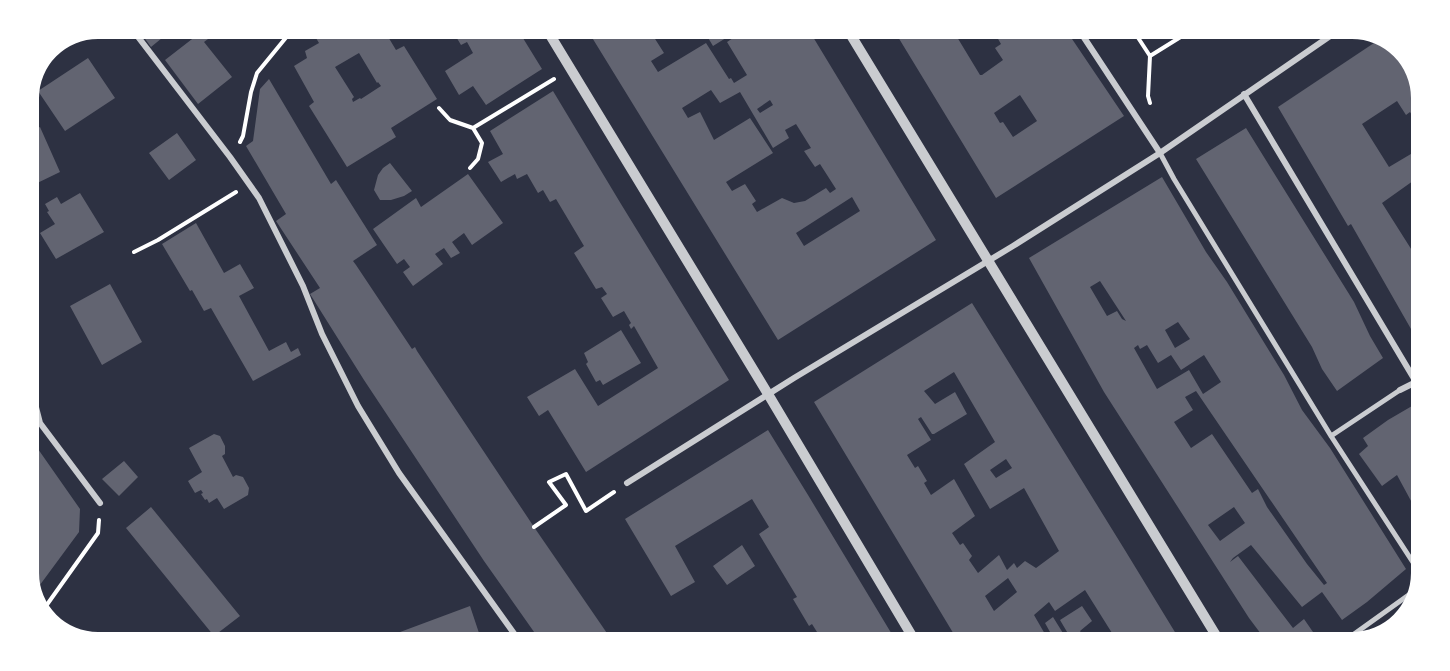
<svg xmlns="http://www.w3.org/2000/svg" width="1450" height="671" viewBox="0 0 1450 671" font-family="'Source Sans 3',sans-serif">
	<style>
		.building { fill: #626471; fill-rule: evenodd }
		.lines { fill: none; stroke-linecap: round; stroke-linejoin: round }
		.path { stroke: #fff; stroke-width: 4 }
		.pedestrian { stroke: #caccd0; stroke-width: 5 }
		.minor { stroke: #caccd0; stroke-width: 6 }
		.tertiary { stroke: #caccd0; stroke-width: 10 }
	</style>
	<rect width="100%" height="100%" fill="#2d3142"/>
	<path class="building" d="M138 29H155L162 38 151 47Z
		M205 29H207L212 36 204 42 232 77 198 104 165 60Z
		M329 29 384 30 396 50 404 46 437 99 391 128 396 137 347 167 309 106 314 102 294 66 307 58 305 51 319 43 316 38ZM359 53 377 83 378 82 381 86 361 99 360 98 353 102 352 99 354 97 335 67Z
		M452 30H518L542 69 486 105 473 86 459 95 445 71 473 53 467 42 461 45Z
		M588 31H650L664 53 651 61 658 72 706 43 729 79 731 78 734 83 747 75 727 42 736 36 734 33 713 46 704 31 810 32 936 240 778 340ZM711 90 720 103 740 92 773 148 789 138 785 130 796 124 811 148 804 151 815 167 820 164 836 189 830 193 826 188 805 201 794 203 782 198 757 212 752 204 756 201 745 184 732 191 726 182 773 153 750 118 714 140 700 112 688 118 682 108ZM770 100 773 105 760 113 757 109ZM852 197 860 211 804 246 796 233Z
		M895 32H964L957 37 980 75H982L1003 60 995 48 1001 44 994 32 1068 33 1124 116 996 198ZM1020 95 1037 121 1013 137 1003 122 1000 123 994 113Z
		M1383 37 1410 59 1421 93V129L1410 112 1406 115 1397 101 1362 124 1389 167 1421 148 1420 176 1382 203 1420 263 1419 343 1351 224 1348 226 1278 107Z
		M88 58 115 98 65 131 38 91Z
		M269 79 331 184 336 180 377 245 353 261 356 265 412 349 415 347 417 351 534 527 611 639H539L484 561 364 380 310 294 320 288 276 221 286 214 246 146 253 141 260 89Z
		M553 91 621 204 729 380 586 472 548 410 539 416 527 397 575 369 598 406 658 368 634 326 631 329 629 325 631 323 624 311 613 317 601 298 607 294 602 287 596 289 574 253 584 246 556 199 550 202 543 190 538 193 527 174 517 179 515 174 501 182 488 162 503 154 490 131Z
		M29 109H33L32 125 29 126Z
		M40 127 60 172 29 187V132Z
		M1246 128 1354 302 1370 336 1383 358 1337 391 1322 369 1312 347 1196 159Z
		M177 133 196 160 169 180 149 153Z
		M390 163 412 191 404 196 391 200H380L374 190 378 175 383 168Z
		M468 174 503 223 472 245 464 233 452 242 460 253 451 258 444 248 435 254 443 264 413 286 403 272 410 267 404 259 397 264 373 229 416 198 421 207Z
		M1162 177 1206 252 1227 282 1284 375 1302 410 1330 448 1406 569 1367 602 1342 620 1322 592 1302 607 1251 545 1233 558 1230 562 1238 556 1293 628 1304 619 1313 632 1299 642H1267L1249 618 1104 392 1029 258ZM1100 281 1126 321 1122 319 1117 311 1107 316 1090 287ZM1178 322 1190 339 1175 348 1165 330ZM1138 345 1140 349 1147 345 1158 363 1171 355 1181 370 1204 355 1221 382 1203 394 1189 370 1157 389 1134 348ZM1196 391 1327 583 1324 585 1307 564 1267 507 1258 489 1252 493 1212 434 1191 448 1174 422 1193 410 1185 397ZM1234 507 1245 523 1220 541 1208 525Z
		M80 193 104 232 56 259 40 233 55 224 47 212 49 211 45 204 57 197 61 204Z
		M196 223 224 273 240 264 254 288 239 296 269 351 286 342 291 352 298 348 301 355 253 381 211 308 204 311 192 290 190 291 162 244Z
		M110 284 142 342 102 365 70 306Z
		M972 303 1123 547 1181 642 1117 641 1085 590 1055 611 1049 602 1034 615 1049 641H958L814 402ZM954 372 995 442 964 464 990 509 1024 488 1059 551 1036 568 1025 561 1017 568 1014 563 1007 570 999 555 978 573 969 560 972 556 963 543 960 545 952 533 975 516 954 479 931 495 924 483 927 481 918 466 915 468 907 455 931 440 918 419 921 417 932 434H934L967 414 955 392 935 404 924 391ZM1006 459 1012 468 996 478 990 470ZM1008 578 1017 592 994 611 985 596Z
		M621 330 641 363 603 385 600 380 596 382 586 364 588 362 584 353Z
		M1412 406 1418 416 1417 512 1397 475 1382 486 1359 454 1368 446 1363 438 1388 420Z
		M768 430 808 495 896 641 822 640 812 624 809 626 793 599 797 597 759 534 769 527 752 499 675 546 695 582 671 596 625 519Z
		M214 434 220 436 225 446V454L222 456 233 477 236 475 243 477 249 488 248 495 224 509 217 498 209 503 207 499 205 500 201 494 203 493 201 490 195 493 188 481 202 472 189 448Z
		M31 439 80 509 79 532 34 593 29 578V441Z
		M124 461 138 477 119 496 102 479Z
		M151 507 240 616 214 636 126 528Z
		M742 545 755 566 727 585 713 566Z
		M470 606 481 639 384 638Z
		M1082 606 1092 621 1080 631 1086 641H1055L1045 623 1053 617 1066 638 1070 637 1060 620Z"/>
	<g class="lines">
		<path class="path" d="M1135 33 1150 56
			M1150 56 1187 33
			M1150 103 1148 96 1150 56
			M439 108 450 120 473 128 554 79
			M240 142 243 136 251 92 257 73 293 29
			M470 168 478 159 482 143 473 128
			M134 252 158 240 236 192
			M534 527 566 505 549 482 566 474 586 511 614 492
			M41 613 98 533 99 520"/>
		<path class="pedestrian" d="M1160 153 1174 179 1331 436 1416 567
			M1331 436 1400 390
			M1343 642 1410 594 1416 592"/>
		<path class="minor" d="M132 29 230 157 259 198 303 286 322 334 358 406 399 473 518 639
			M1081 33 1160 153
			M1244 94 1416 382
			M29 380 40 423 100 503
			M1400 390 1418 381
			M627 483 794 378 1013 246 1160 153 1333 34"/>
		<path class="tertiary" d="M547 30 768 394 915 641
			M849 32 1220 642"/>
	</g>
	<path d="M0 0H1450V671H0ZM98 39H1352A59 59 0 0 1 1411 98V573A59 59 0 0 1 1352 632H98A59 59 0 0 1 39 573V98A59 59 0 0 1 98 39Z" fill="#fff" fill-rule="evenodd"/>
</svg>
